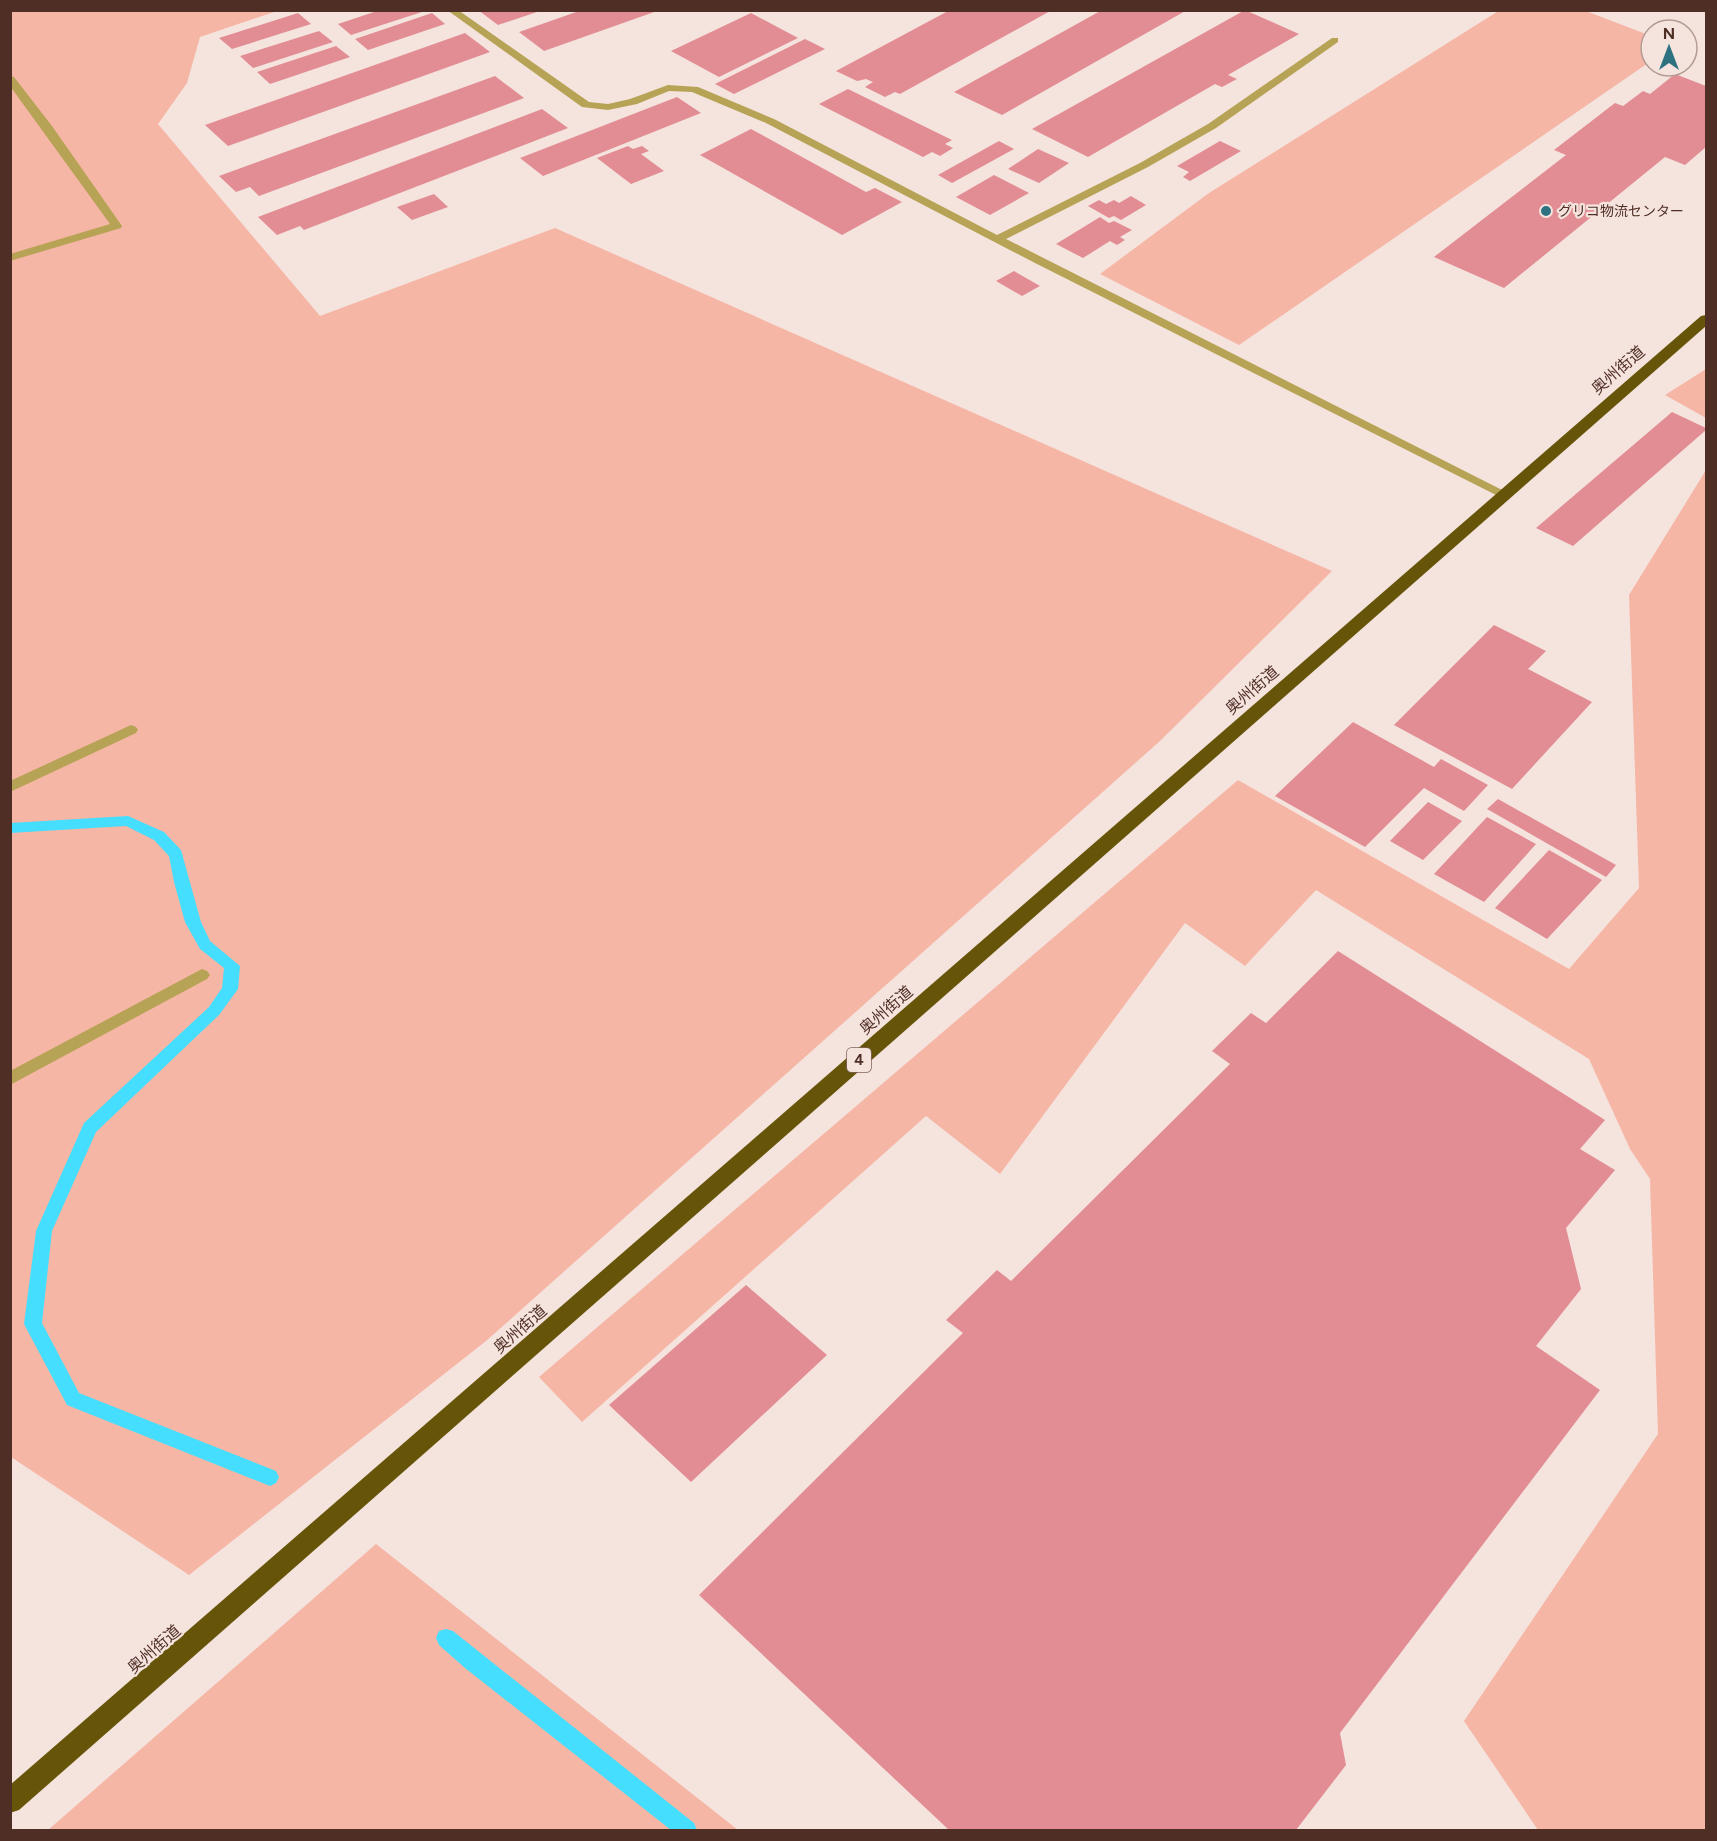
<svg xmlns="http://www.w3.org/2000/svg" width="1717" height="1841" viewBox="0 0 1717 1841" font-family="Figtree,'Noto Sans JP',sans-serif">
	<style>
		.green { fill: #f6b6a5 }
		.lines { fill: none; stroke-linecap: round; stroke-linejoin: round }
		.stream { fill: #45deff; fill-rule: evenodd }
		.building { fill: #e28d94 }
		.lane { fill: #b7a355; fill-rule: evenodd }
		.highway { fill: #665509; fill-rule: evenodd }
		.poi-dot { fill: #2e7282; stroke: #f5e3de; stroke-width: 2 }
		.labels { text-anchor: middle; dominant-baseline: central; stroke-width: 4.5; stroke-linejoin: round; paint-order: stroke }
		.far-poi-label { font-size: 14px; fill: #4f2e25; stroke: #f5e3de; text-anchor: start }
		.shield { fill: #f5e3de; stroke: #81645c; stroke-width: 1.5 }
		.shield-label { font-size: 15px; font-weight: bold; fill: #4f2e25 }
		.street-label { font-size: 16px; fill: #4f2e25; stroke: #f5e3de }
	</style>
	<rect width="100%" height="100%" fill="#f5e3de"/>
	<path class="green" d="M1500 10 1586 11 1651 36V61L1239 345 1100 274 1209 193Z
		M10 11H277L200 37 187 83 158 124 320 316 555 228 1332 571 1160 741 486 1341 189 1575 11 1457Z
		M1706 369V418L1665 395Z
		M1706 470V1830H1538L1464 1721 1658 1434 1650 1179 1630 1149 1589 1059 1316 890 1245 966 1185 923 1000 1174 926 1116 582 1422 539 1377 1238 780 1569 969 1639 888 1629 595Z
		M376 1544 738 1830H48Z"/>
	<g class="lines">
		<path class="stream" d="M128 816 164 832 181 850 201 922 210 941 240 966 238 989 219 1015 96 1132 52 1231 42 1323 79 1393 276 1471 279 1477 276 1483 270 1486 67 1405 24 1324 36 1231 84 1123 209 1007 222 988 224 968 200 949 185 922 174 882 169 856 154 840 126 826 10 833V823Z
			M446 1629 453 1631 694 1823 697 1830H671L465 1668 439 1645 436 1638 439 1631Z"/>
	</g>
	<path class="building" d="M380 10H425V11L351 35 338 24Z
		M478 10H539L540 11 498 25Z
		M582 10H657V11L544 51 519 32Z
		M950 10H1052L900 94 895 92 885 97 865 87 873 82 866 79 857 81 836 71Z
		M1102 10H1187L1002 115 954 92Z
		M1245 10 1299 34 1228 75 1237 79 1222 87 1215 84 1088 157 1032 129Z
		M298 13 311 24 232 49 219 38Z
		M432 13 445 24 368 50 355 39Z
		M751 13 798 38 719 77 671 51Z
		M319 31 333 42 253 68 240 56Z
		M465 33 490 52 228 146 205 125Z
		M805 39 825 49 734 94 715 84Z
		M336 46 350 57 270 84 257 72Z
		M1675 74 1706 86V147L1685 165 1665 157 1504 288 1434 257 1566 155 1554 150 1615 103 1623 106 1643 91 1650 94Z
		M495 76 524 98 259 196 250 187 236 192 219 176Z
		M848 89 952 140 945 144 953 148 940 156 932 152 923 157 819 104Z
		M677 97 701 113 543 176 520 158Z
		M542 109 568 128 304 230 300 226 277 235 258 217Z
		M751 129 866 192 875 188 902 202 842 235 700 155Z
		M999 141 1014 149 952 183 938 175Z
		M1220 141 1241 151 1190 181 1183 177 1189 172 1177 166Z
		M628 146 633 149 642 146 649 151 641 154 664 171 631 184 597 158Z
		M1038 149 1069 163 1039 183 1008 169Z
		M994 175 1029 193 990 215 956 197Z
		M434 194 448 207 412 220 397 207Z
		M1131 196 1146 205 1121 220 1114 216 1109 218 1088 206 1099 200 1106 204 1114 200 1119 203Z
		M1100 217 1109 223 1114 221 1132 230 1120 237 1125 240 1117 245 1110 241 1083 258 1056 244Z
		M1014 271 1040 286 1022 296 996 281Z
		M1672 412 1706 428V430L1573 546 1536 528Z
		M1494 625 1546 651 1528 669 1592 702 1512 789 1394 725Z
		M1353 722 1434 767 1441 759 1488 785 1464 811 1424 788 1365 847 1275 796Z
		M1498 799 1616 865 1606 877 1487 809Z
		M1428 802 1462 821 1423 860 1390 841Z
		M1487 817 1536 844 1484 902 1434 874Z
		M1549 850 1602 880 1547 939 1495 908Z
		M1338 951 1605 1120 1580 1149 1615 1170 1566 1228 1581 1289 1536 1346 1600 1390 1340 1733 1346 1765 1296 1830H949L699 1595 963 1333 946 1320 997 1270 1011 1281 1230 1064 1212 1051 1251 1013 1266 1023Z
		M746 1285 827 1355 691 1482 609 1405Z"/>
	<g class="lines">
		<path class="lane" d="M447 10H458L589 102 608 104 630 99 668 85 698 87 774 119 997 235 1140 163 1208 124 1332 38H1338V42L1216 128 1148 167 1006 239 1512 495 1506 499 1502 498 1035 263 766 123 692 92 669 91 637 104 608 110 582 107Z
			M10 76 14 77 52 126 122 226 121 228 10 261V254L110 224 10 86Z
			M131 725 136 727 138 730 136 733 10 792V781Z
			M202 969 207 971 210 975 207 979 10 1085V1071Z"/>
		<path class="highway" d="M1706 315V326L19 1810 10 1813V1785L1701 316Z"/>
	</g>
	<circle class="poi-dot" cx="1546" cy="211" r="6"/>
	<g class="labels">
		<g class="far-poi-label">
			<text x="1558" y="211">グリコ物流センター</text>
		</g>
		<rect class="shield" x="847" y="1048" width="24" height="24" rx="4.5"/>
		<g class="shield-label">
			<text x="859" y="1060">4</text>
		</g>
		<g class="street-label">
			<text transform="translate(1618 370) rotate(-41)">奥州街道</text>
			<text transform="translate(1252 690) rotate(-41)">奥州街道</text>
			<text transform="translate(886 1010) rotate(-41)">奥州街道</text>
			<text transform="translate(520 1329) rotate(-41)">奥州街道</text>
			<text transform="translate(154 1649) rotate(-41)">奥州街道</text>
		</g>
	</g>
	<rect width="1717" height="1841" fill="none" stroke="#4f2e25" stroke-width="24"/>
	<g transform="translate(1669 48)"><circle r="28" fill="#f5e3de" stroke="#b39b94" stroke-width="1.5"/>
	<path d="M0-4.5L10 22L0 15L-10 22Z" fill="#2e7282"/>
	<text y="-9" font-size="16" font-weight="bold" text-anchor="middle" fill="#4f2e25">N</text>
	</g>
</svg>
